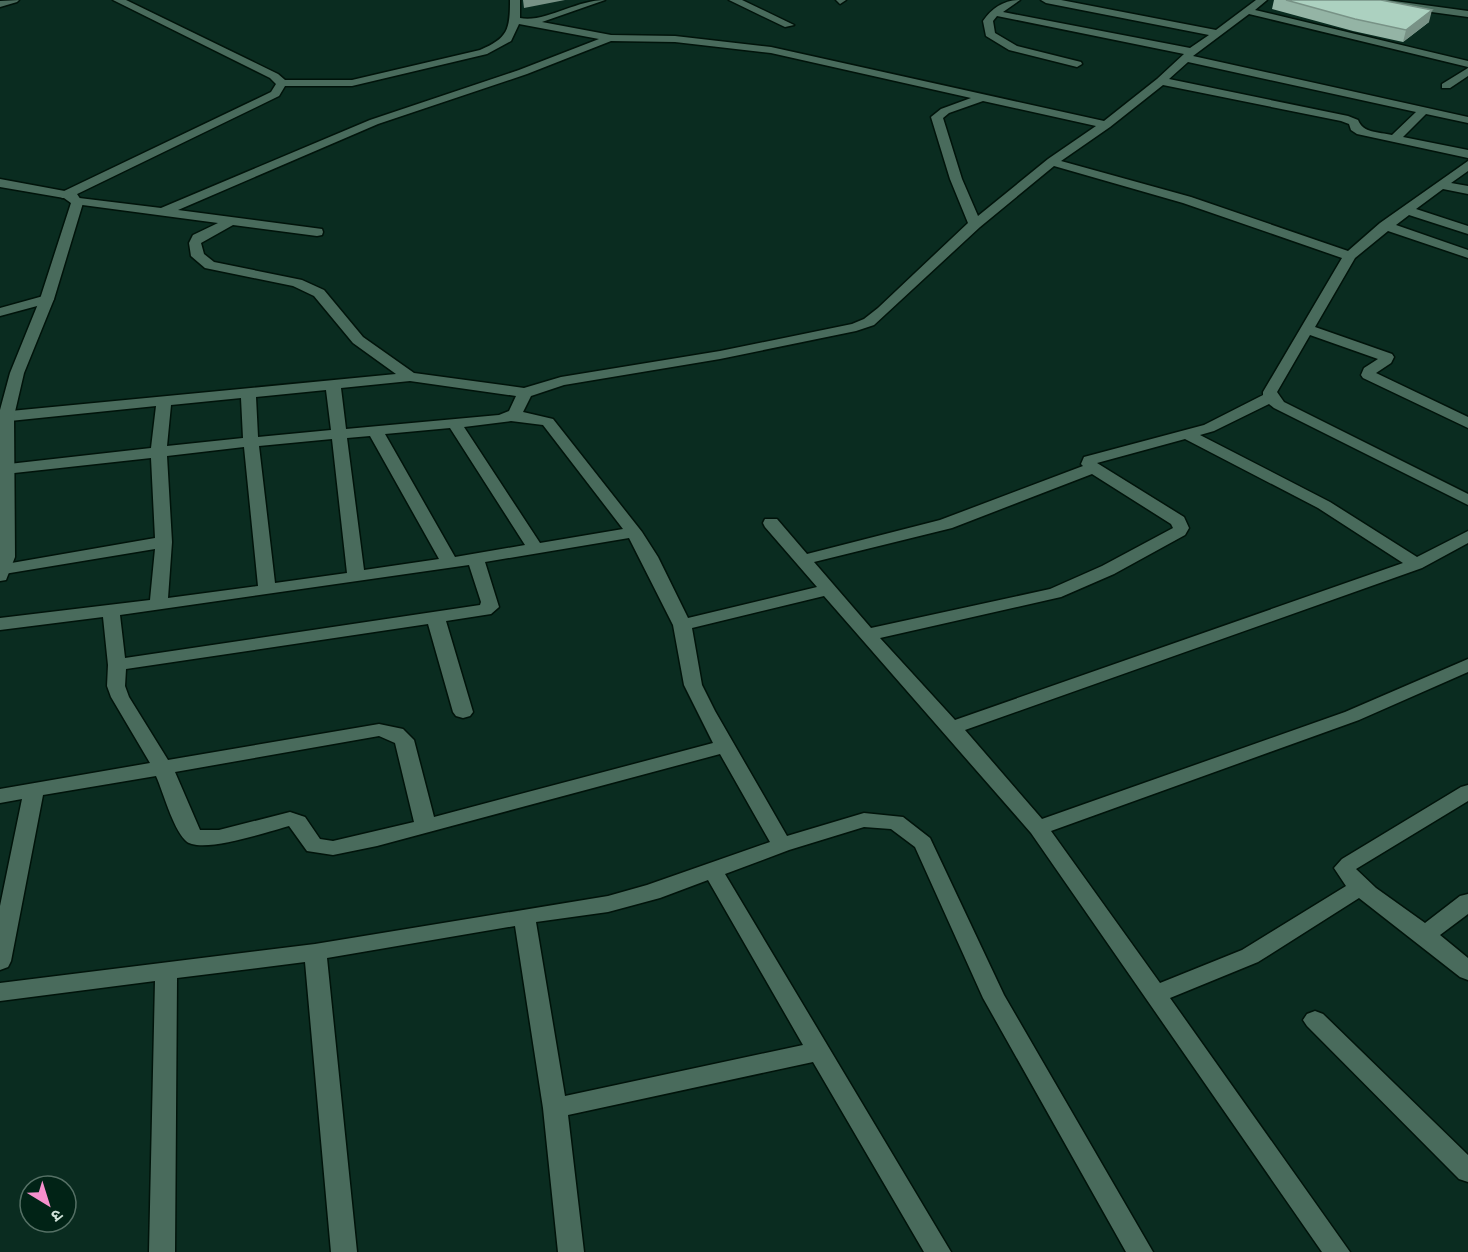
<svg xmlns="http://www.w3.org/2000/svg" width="1468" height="1252" viewBox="0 0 1468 1252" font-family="'Times New Roman','Noto Sans Devanagari',serif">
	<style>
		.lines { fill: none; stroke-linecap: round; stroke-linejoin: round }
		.minor-casing { stroke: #00130a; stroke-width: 3 }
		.tertiary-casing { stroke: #00130a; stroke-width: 3 }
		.minor { fill: #496b5c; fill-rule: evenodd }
		.tertiary { fill: #496b5c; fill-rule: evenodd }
		.wall { fill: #94b4a5 }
		.shaded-wall { fill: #789286 }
		.building { fill: #acd1c0; stroke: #789286; stroke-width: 1.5 }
	</style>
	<rect width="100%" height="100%" fill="#0a2c20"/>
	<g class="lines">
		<g class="minor-casing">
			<path id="minor" d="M113 0H126L278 74 285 80H352L480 50C508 38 510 30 510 0H520V18C545 23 576 0 605 0L542 22 611 35 675 36 771 47 1104 121 1157 79 1184 54 997 16 993 21 995 33 1017 46 1081 62 1082 64 1077 67 1009 50 986 36 983 21C992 8 1004 0 1020 0L1003 12 1190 48 1209 35 1046 3 1041 0H1061L1216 30 1256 0H1267L1255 10 1468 61V67L1249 14 1193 56 1468 117V123L1426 114 1403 137 1468 150V158L1357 134 1351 130 1349 124 1341 121 1163 85 1110 127 1061 161 1191 197 1348 251 1380 223 1468 161V171L1451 183 1468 186V194L1443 189 1416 209 1468 226V234L1409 215 1396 225 1468 250V258L1388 231 1355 258 1315 327 1392 354 1394 357 1391 363 1376 373 1468 417V428L1363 378 1361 375 1364 368 1378 359 1310 335 1277 392 1284 402 1468 494V505L1274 408 1269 404 1214 431 1200 435 1330 502 1417 557 1468 531V543L1422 568 965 730 1042 819 1345 712 1468 659V672L1359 720 1051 831 1160 983 1242 950 1346 886 1334 868 1342 859 1461 787 1468 785V801L1356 869 1376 888 1425 923 1460 896 1468 894V914L1440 935 1468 958V980L1460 977 1359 898 1258 962 1170 998 1350 1252H1322L1031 833 824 596 692 628 702 685 715 711 787 836 864 813 903 817 930 838 1004 995 1153 1252H1126L983 998 915 847 891 829 864 827 789 850 725 874 951 1252H924L813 1062 568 1115 584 1252H558L543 1108 515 926 327 958 357 1252H331L305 962 177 978 175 1252H149L155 981 0 1001V983L315 944 608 896 647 885 770 842 720 754 377 846 333 855 307 851 289 826C270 831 198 856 185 840 172 826 164 794 156 776L43 795 11 961 8 967 0 970V906L22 799 0 803V789L150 763 111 697 107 686 108 665 103 617 0 630V618L150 600 155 549 4 574 0 573V565L155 538 151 458 5 474 0 473V465L151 448 156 406 0 422V412L396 374 353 343 314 296 293 286 205 268 191 256 189 243 193 235 218 223 75 204 71 203 70 198H62L60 195 62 192 271 92 276 84 270 78ZM519 24 599 39 519 70 370 120 161 208 71 197 279 96 285 86H352L487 54 511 41ZM611 41 675 42 771 53 971 98 941 109 931 117 950 179 968 223 878 308 864 319 852 324 720 351 561 377 524 388 414 373 363 337 324 290 302 280 214 262 204 254 201 243 233 225 317 236 322 235 323 232 322 229 178 210 378 124 527 74ZM1188 62 1416 112 1392 135C1378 132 1363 133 1358 120L1348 116 1169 79ZM983 101 1096 126 1048 159 978 216 962 179 943 118 949 113ZM1054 166 1183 203 1342 258 1263 392V395L1204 425 1084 457 1081 464 1083 466 940 520 807 554 777 519H765L763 523 765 527 817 587 688 618 658 557 642 532 553 419 523 412 531 396 564 385 720 359 856 331 874 325 980 227ZM410 381 516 396 509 411 499 415 346 429 341 388ZM326 390 331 430 258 437 256 397ZM241 398 243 438 167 446 171 405ZM511 421 543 425 623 529 540 543 464 427ZM450 428 525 545 455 557 385 434ZM370 436 439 559 364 570 347 438ZM332 439 347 573 275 583 259 446ZM1185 439 1318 508 1403 563 955 720 880 638 1061 597 1114 574 1185 535 1189 528 1184 517 1097 463ZM244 447 258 586 168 598 172 542 167 456ZM1092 474 1171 524 1173 528 1102 566 1050 589 871 628 814 562 952 528ZM629 538 673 625 684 685 713 743 434 817 414 740 403 729 379 724 168 760 129 697 125 686 126 669 428 624 453 712 456 716 463 718 470 716 473 712 446 621 491 614 499 607 485 562ZM469 565 481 602 480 605 125 658 120 615ZM379 736 395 743 414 822 333 841 320 839 305 817 290 812 219 830H200L175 772ZM708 880 803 1045 565 1096 536 922 608 912 660 898Z
				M729 0H742L794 25 785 27Z
				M836 0H846L840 4Z
				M1361 0H1387L1468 11V17L1366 3Z
				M1468 68V76L1450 88H1442V84Z
				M47 295 52 296 54 299 52 302 0 316V308Z
				M1315 1011 1323 1014 1468 1155V1182L1459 1179 1307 1026 1303 1020 1307 1014Z"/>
		</g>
		<g class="tertiary-casing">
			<path id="tertiary" d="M19 0 17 2 0 7V1Z
				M0 179 70 192 77 194 83 203 54 299 24 373 14 416 15 557 6 580 0 581V410L10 373 40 299 71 203 64 198 0 187Z"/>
		</g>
		<use href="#minor" class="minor"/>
		<use href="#tertiary" class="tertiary"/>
	</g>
	<path class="wall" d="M1274 0H1381L1429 22 1403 42 1353 31 1272 9Z"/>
	<path class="shaded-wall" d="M523 0H565L524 8Z
		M1432 10 1429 22 1403 42 1406 30Z"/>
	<path class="building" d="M1286 0H1381L1432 10 1406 30 1355 19Z"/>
	<g transform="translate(48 1204) rotate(142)"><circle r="28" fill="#012316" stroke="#557065" stroke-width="1.5"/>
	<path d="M0-4.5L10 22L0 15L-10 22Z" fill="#f790cd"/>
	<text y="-9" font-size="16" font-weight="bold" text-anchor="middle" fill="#d2e4db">उ</text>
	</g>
</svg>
